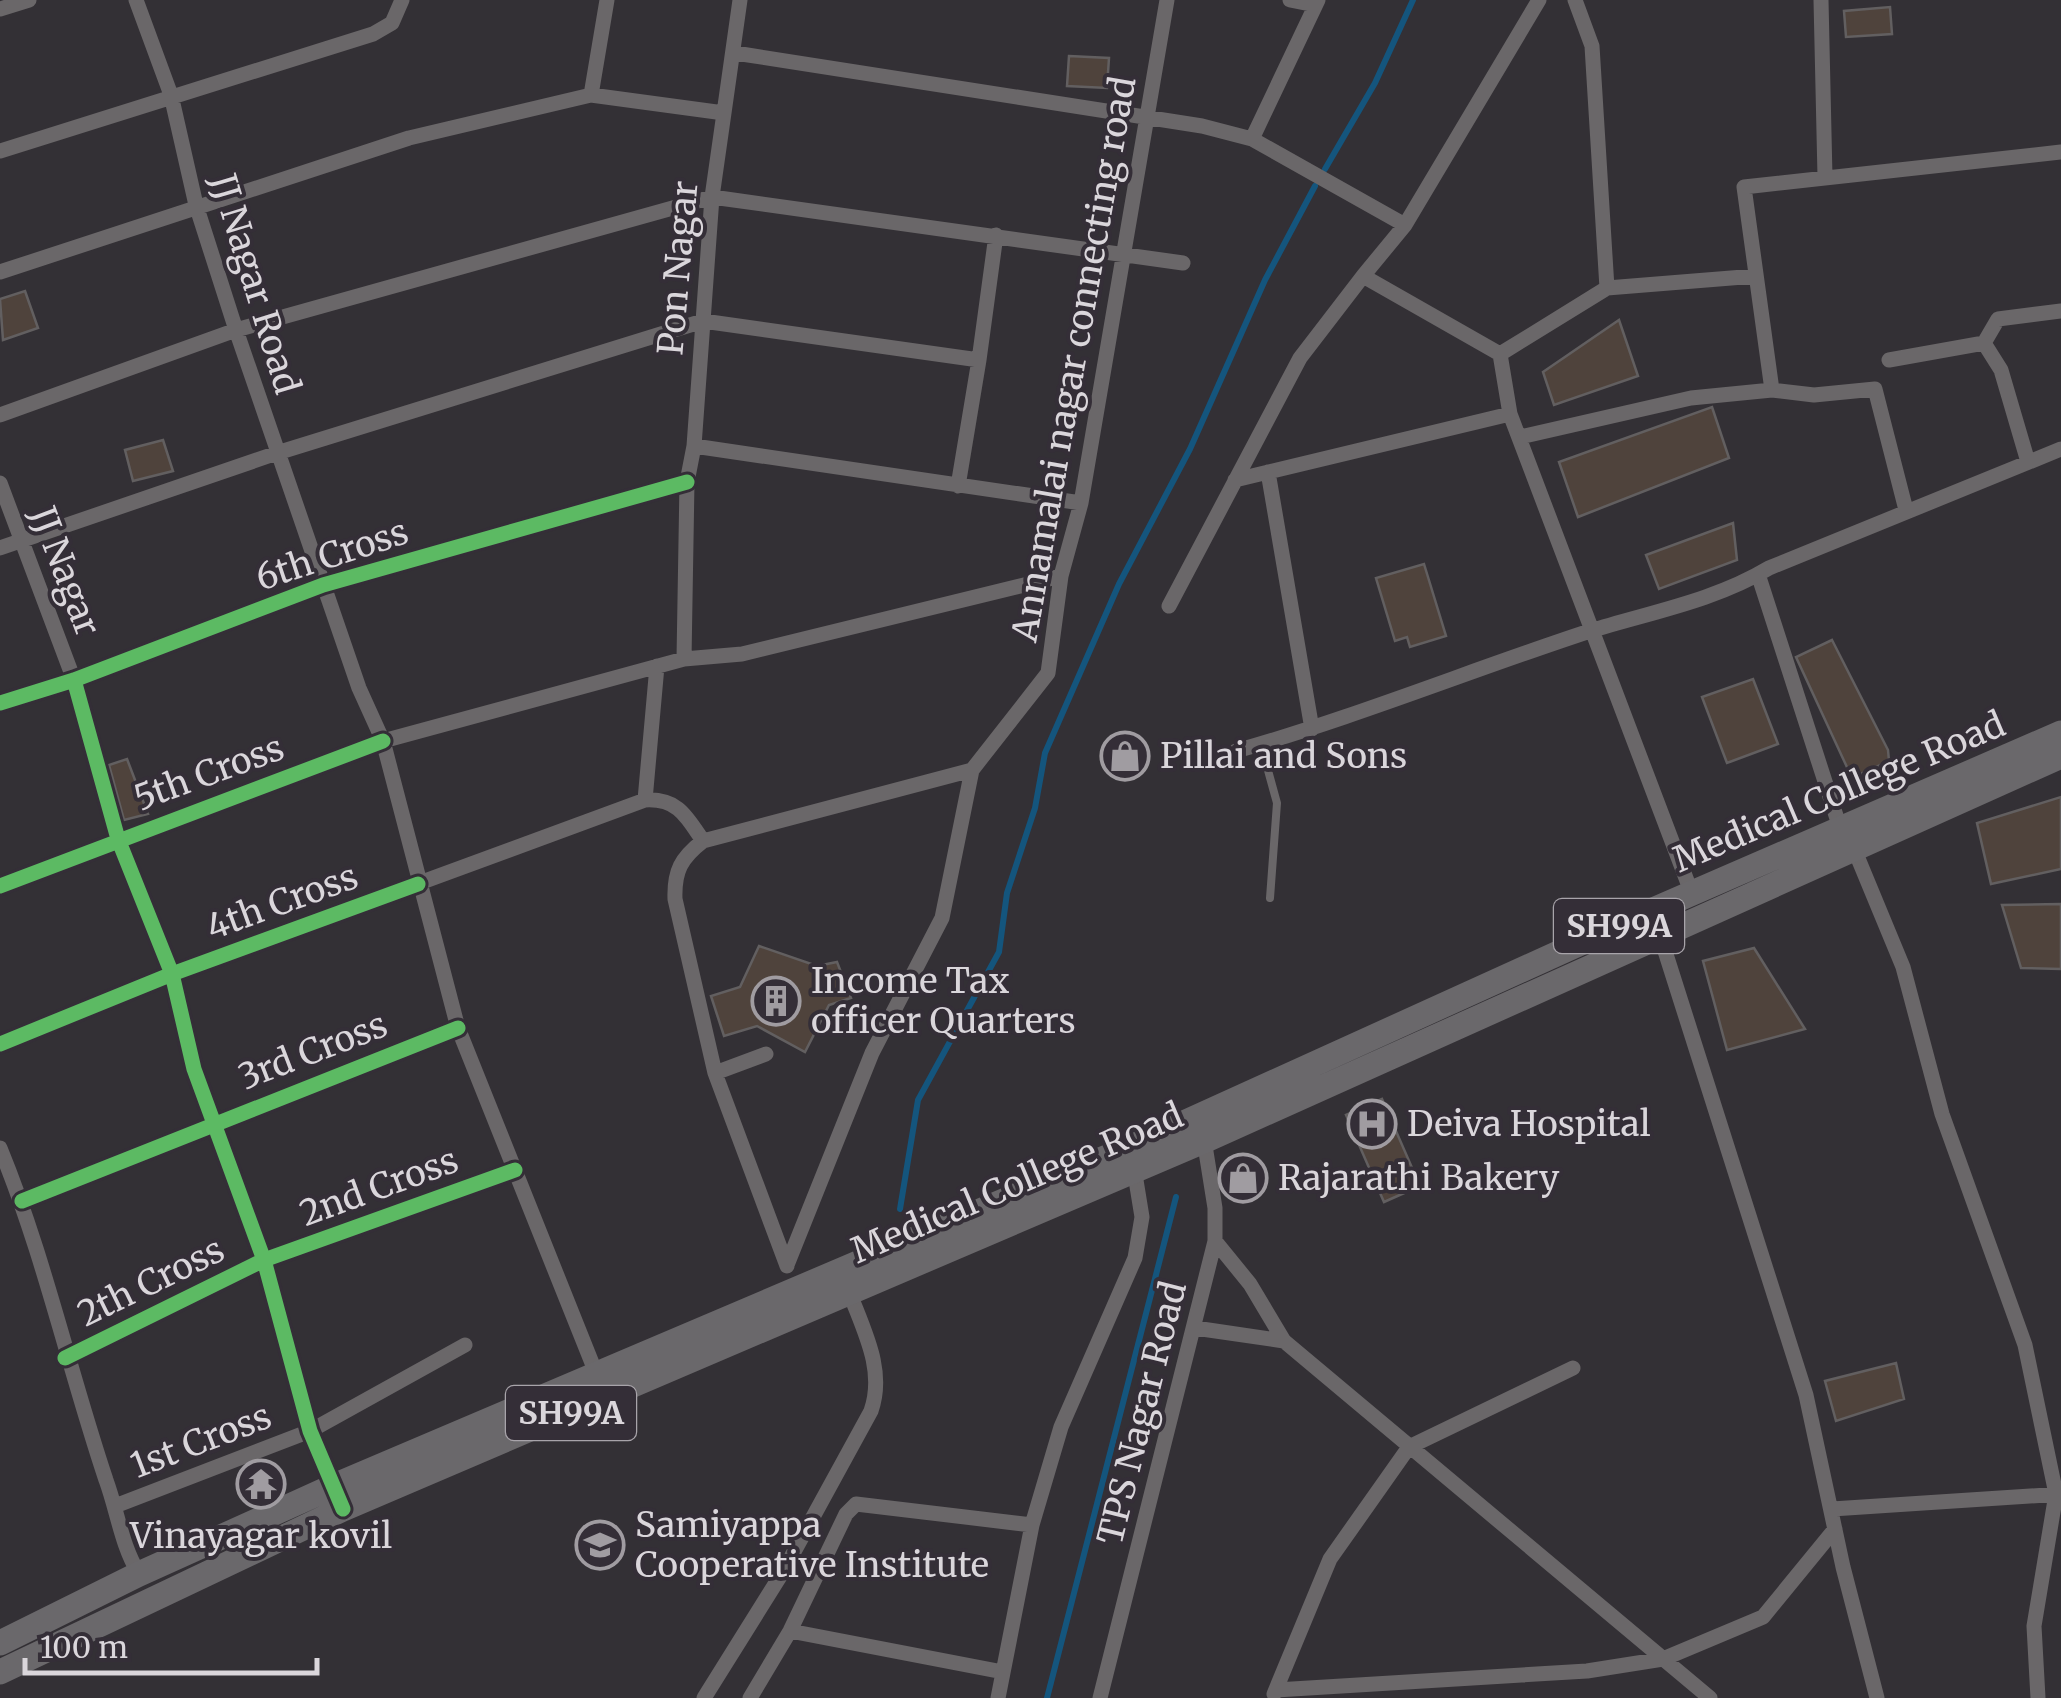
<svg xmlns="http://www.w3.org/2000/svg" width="2061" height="1698" viewBox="0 0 2061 1698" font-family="Merriweather,serif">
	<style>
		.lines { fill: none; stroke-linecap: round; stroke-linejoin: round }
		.stream { stroke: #14557d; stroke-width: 6 }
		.building { fill: #4f433c; stroke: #625f60; stroke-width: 2.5 }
		.lane { stroke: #6a6769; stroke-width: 8 }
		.street { stroke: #6a6769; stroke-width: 15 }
		.primary { stroke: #6a686b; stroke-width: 25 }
		.cycleway-casing { stroke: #342e37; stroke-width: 21 }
		.cycleway { stroke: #5cba63; stroke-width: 15 }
		.labels { text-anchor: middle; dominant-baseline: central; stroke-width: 8; stroke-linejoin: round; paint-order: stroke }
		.shield { fill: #342e37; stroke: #a8a4aa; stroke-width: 2.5 }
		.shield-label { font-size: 32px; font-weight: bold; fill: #dad6db }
		.street-label { font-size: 35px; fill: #dad6db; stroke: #342e37 }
		.poi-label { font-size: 35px; fill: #dad6db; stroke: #342e37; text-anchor: start }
	</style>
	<rect width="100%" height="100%" fill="#333035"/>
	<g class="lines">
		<path class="stream" d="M1325 169 1375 83 1413 0
			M900 1209 918 1100 999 952 1007 893 1035 808 1045 753 1119 584 1190 449 1265 280 1315 186
			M1047 1698 1176 1197"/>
	</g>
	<path class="building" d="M1890 7 1892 34 1846 37 1844 11Z
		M1069 56 1109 58 1107 88 1067 86Z
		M25 291 38 328 3 340 0 299Z
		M1619 320 1638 376 1554 405 1543 372Z
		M1712 407 1729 458 1578 517 1559 462Z
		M163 440 173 471 133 481 125 450Z
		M1733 523 1737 560 1659 589 1646 555Z
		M1424 564 1446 636 1410 647 1407 637 1395 641 1376 578Z
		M1832 640 1888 750 1889 761 1852 778 1796 657Z
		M1753 679 1778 744 1727 763 1702 697Z
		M127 759 148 814 124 820 109 765Z
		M2061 797V869L1991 884 1977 823Z
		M2061 904V969L2021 968 2002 905Z
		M759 946 817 966 837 962 851 998 829 1005 805 1052 757 1026 724 1036 711 996 740 987Z
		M1754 948 1805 1029 1727 1050 1703 961Z
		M1382 1099 1420 1186 1384 1202 1346 1115Z
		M1896 1363 1904 1399 1836 1421 1825 1381Z"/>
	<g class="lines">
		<path class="lane" d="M1261 745 1277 803 1270 898"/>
		<path class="street" d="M136 0 171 95 196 205 236 330 359 688 383 741 458 1028 598 1378
			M1290 0 1315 5
			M1539 0 1405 225 1363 276 1500 354 1510 414 1692 894
			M1821 0 1825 177
			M0 9 29 0
			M735 53 1202 126 1252 139 1405 225
			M591 95 607 0
			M724 113 740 0
			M1252 139 1318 0
			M0 151 373 34 392 23 402 0
			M0 272 409 138 591 95 724 113 712 197 694 446 687 482 684 659
			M1607 288 1756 276
			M1984 343 1998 319 2061 311
			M1500 354 1607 288 1592 46 1575 0
			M1889 360 1984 343 2001 370 2028 462
			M0 415 236 330 712 197 1183 263
			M1520 437 1691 398 1772 390
			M694 446 1081 503
			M1268 472 1312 729
			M1235 480 1510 414
			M0 483 74 680 118 839 172 974 194 1069 264 1260 310 1431 336 1491
			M958 486 979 360
			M1906 510 1875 389 1814 395 1772 390 1744 187 2061 152
			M0 548 277 453 703 321 979 360 996 235
			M1758 574 1841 831
			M1169 606 1300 358 1363 276
			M0 703 74 680 323 585 687 482
			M1236 751C1356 717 1471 670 1590 631 1651 612 1714 601 1769 568L2061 449
			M645 800 657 666
			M1855 851 1903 967 1942 1114 2025 1345 2056 1494 2034 1626 2038 1698
			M0 886 383 741 684 659 742 654 1061 576
			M1658 929 1806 1395 1843 1567 1877 1698
			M0 1044 172 974 645 800C678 798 687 817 703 841
			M766 1054 715 1073 787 1266
			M715 1073 675 899C674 871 681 858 703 841L972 770
			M0 1148C44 1255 69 1370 106 1480 118 1513 121 1544 139 1574
			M22 1201 458 1028
			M787 1265 872 1053 942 918 972 770 1048 673 1061 576 1081 503 1167 0
			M1195 1328 1284 1341 1250 1284 1215 1241
			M1284 1341 1710 1698
			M65 1358 264 1260 515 1170
			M115 1506 310 1431 465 1345
			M1832 1509 2061 1494
			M790 1631 1003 1672
			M1276 1690 1587 1671 1663 1659 1763 1617 1835 1529
			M1274 1694 1330 1559 1409 1447 1573 1368
			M704 1698 784 1570 871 1411C885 1371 865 1333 850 1294
			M750 1698 790 1631 846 1514 856 1504 1032 1525
			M998 1698 1032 1525 1061 1427 1135 1258 1142 1217 1134 1168
			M1100 1698 1215 1241V1208L1203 1133"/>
		<path class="primary" d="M0 1643 139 1574 334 1486 1140 1143 1651 911 2061 733
			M0 1672 343 1509 1206 1140 2061 756"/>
		<g class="cycleway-casing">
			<path id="cycleway" d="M74 680 118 839 172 974 194 1069 264 1260 310 1431 343 1509
				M0 703 74 680 323 585 687 482
				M0 886 383 741
				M0 1044 172 974 418 884
				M22 1201 458 1028
				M65 1358 264 1260 515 1170"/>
		</g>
		<use href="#cycleway" class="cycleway"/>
	</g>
	<defs>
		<g id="shop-ring" transform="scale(2.5)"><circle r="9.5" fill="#342e37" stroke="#a09ca1" stroke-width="1.5"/><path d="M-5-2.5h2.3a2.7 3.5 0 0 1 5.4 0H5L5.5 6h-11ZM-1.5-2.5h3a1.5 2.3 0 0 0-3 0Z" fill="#a09ca1"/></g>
		<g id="building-ring" transform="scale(2.5)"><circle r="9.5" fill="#342e37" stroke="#a09ca1" stroke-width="1.5"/><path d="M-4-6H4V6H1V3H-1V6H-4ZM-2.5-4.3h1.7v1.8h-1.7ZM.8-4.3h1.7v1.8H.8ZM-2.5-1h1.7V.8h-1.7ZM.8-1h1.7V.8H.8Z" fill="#a09ca1"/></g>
		<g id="hospital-ring" transform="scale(2.5)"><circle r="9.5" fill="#342e37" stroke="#a09ca1" stroke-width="1.5"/><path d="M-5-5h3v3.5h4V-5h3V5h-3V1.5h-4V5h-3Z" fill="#a09ca1"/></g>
		<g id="temple-ring" transform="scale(2.5)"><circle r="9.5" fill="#342e37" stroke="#a09ca1" stroke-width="1.5"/><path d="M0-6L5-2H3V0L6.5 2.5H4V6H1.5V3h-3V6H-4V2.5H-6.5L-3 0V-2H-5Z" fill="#a09ca1"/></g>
		<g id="university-ring" transform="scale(2.5)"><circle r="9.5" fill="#342e37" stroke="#a09ca1" stroke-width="1.5"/><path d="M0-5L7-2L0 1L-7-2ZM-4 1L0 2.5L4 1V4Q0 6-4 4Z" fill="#a09ca1"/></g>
	</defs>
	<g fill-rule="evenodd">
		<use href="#shop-ring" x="1125" y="756"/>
		<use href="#building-ring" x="776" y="1001"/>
		<use href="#hospital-ring" x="1372" y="1124"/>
		<use href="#shop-ring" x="1243" y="1178"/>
		<use href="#temple-ring" x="261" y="1484"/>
		<use href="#university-ring" x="600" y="1545"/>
	</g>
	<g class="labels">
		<g class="shield">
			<rect x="1554" y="899" width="130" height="54" rx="8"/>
			<rect x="506" y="1386" width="130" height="54" rx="8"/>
		</g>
		<g class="shield-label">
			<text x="1619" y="926">SH99A</text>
			<text x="571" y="1413">SH99A</text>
		</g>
		<g class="street-label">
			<text transform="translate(678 268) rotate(-85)">Pon Nagar</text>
			<text transform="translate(255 284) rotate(73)">JJ Nagar Road</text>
			<text transform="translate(1074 359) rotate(-80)">Annamalai nagar connecting road</text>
			<text transform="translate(332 555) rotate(-18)">6th Cross</text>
			<text transform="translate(65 571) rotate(69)">JJ Nagar</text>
			<text transform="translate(209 773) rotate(-20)">5th Cross</text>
			<text transform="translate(1839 792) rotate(-23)">Medical College Road</text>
			<text transform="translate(282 902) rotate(-20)">4th Cross</text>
			<text transform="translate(313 1051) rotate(-21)">3rd Cross</text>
			<text transform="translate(1017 1183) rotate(-23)">Medical College Road</text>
			<text transform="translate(379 1187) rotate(-20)">2nd Cross</text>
			<text transform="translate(151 1282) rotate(-26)">2th Cross</text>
			<text transform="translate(1142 1413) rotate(-76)">TPS Nagar Road</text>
			<text transform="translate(201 1441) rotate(-21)">1st Cross</text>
		</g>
		<g class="poi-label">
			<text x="1160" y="756">Pillai and Sons</text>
			<text x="811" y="981">Income Tax<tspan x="811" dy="40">officer Quarters</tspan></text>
			<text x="1407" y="1124">Deiva Hospital</text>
			<text x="1278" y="1178">Rajarathi Bakery</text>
			<text x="635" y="1525">Samiyappa<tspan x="635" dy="40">Cooperative Institute</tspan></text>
			<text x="261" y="1536" text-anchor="middle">Vinayagar kovil</text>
		</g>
	</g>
	<path d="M25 1658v15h292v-15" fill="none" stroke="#dad6db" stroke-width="5"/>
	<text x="40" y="1658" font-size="30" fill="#dad6db" stroke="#342e37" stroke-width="8" paint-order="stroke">100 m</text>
</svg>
